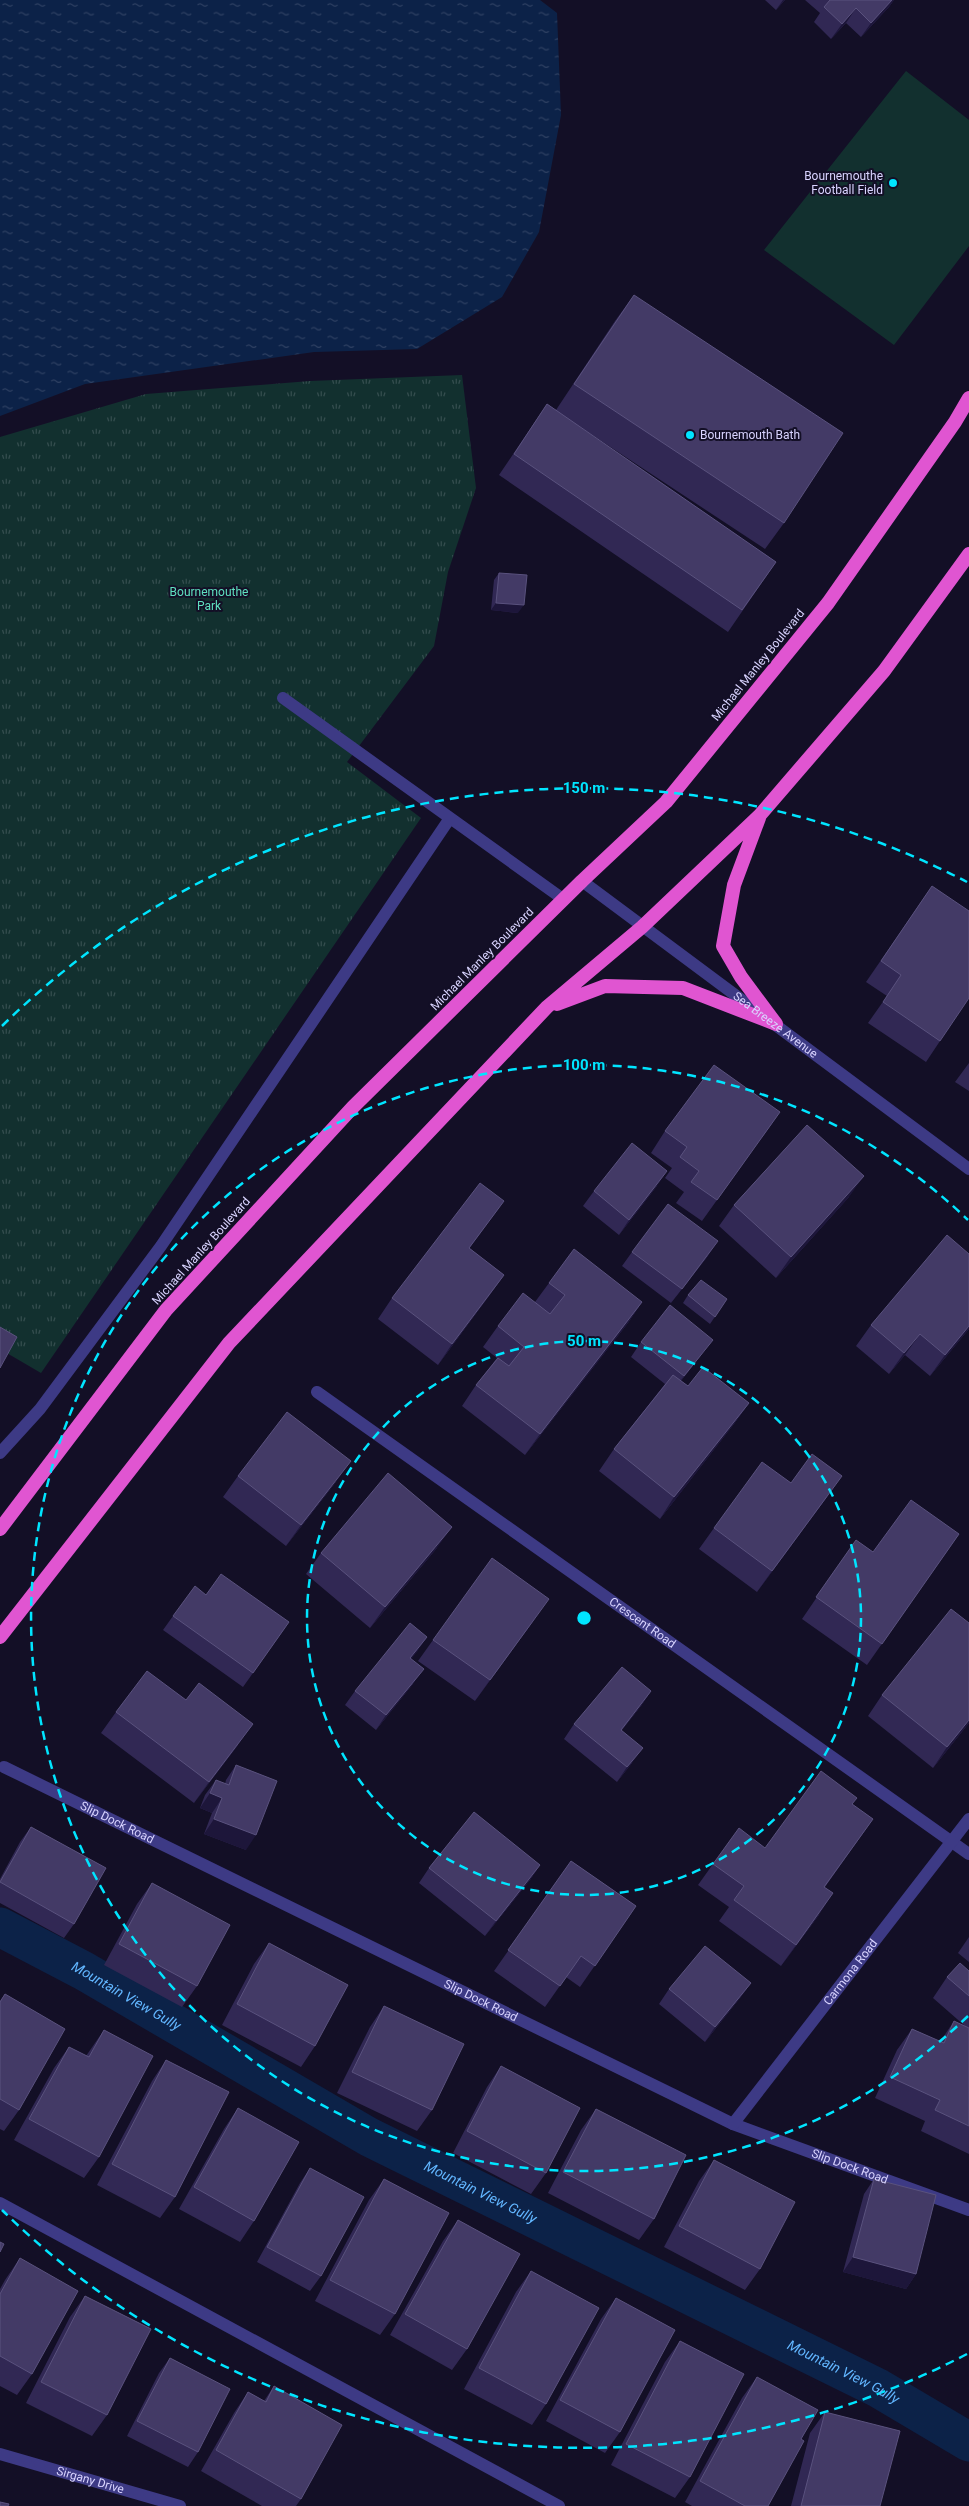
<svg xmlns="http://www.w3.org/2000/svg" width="969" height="2506" viewBox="0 0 969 2506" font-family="Roboto,sans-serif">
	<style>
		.grass { fill: #12302f }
		.park { fill: url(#park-tufts) }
		.water { fill: url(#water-ripples) }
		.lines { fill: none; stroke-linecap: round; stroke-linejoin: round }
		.canal { stroke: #0c2248; stroke-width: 39 }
		.service { stroke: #3d3a85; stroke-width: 12 }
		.minor { stroke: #3d3a85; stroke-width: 12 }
		.tertiary { stroke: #3d3a85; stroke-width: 12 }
		.trunk { stroke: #e055d1; stroke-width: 14 }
		.wall { fill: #312854 }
		.shaded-wall { fill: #1d163a }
		.building { fill: #433a66; stroke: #5a527e }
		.ring { fill: none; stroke: #00e5ff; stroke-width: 2.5; stroke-dasharray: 9 6 }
		.poi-dot { fill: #00e5ff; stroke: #130f26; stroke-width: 2 }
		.labels { text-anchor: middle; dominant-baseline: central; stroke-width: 4; stroke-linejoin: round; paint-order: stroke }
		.poi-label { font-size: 12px; fill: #d9d4ff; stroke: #130f26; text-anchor: end }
		.park-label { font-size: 12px; fill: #5fe0c0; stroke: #130f26 }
		.street-label { font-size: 12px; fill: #d9d4ff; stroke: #130f26 }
		.water-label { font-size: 14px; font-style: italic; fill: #62b6ff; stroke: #130f26 }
		.centre { fill: #00e5ff; stroke: #130f26; stroke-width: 2.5 }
		.ring-label { font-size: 15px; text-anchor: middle; font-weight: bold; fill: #00e5ff; stroke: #130f26; stroke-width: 4; stroke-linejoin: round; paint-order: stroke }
	</style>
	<defs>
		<pattern id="park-tufts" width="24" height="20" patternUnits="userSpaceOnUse" patternTransform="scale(1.25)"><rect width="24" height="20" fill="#12302f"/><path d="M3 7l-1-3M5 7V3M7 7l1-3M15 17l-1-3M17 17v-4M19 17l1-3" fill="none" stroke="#344d4e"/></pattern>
		<pattern id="water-ripples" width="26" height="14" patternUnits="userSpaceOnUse" patternTransform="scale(1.25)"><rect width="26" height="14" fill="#0c2248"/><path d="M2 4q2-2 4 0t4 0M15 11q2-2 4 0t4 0" fill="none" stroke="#2f4163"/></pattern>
	</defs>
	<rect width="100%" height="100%" fill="#130f26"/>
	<path class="grass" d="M906 71 969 120V246L894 345 764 250Z"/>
	<path class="park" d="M462 375 476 488 448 572 434 646 347 762 421 818 41 1373 0 1349V437L146 394 310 381Z"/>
	<path class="water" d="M0 0H540L557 13 561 115 539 232 502 297 417 349 314 352 85 384 0 416Z"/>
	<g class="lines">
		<path class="canal" id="s1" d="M0 1927 84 1971 369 2137 878 2388 969 2442"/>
		<path class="service" d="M283 698 563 899
			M0 1453 40 1409 161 1246 450 818"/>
		<g class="minor">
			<path id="s2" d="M317 1392 969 1854"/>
			<path id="s3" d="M4 1767 733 2124 969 2210"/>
			<path id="s4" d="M733 2124 969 1819"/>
			<path d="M0 2203 559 2506"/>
			<path id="s5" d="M0 2454 180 2506"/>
		</g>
		<path class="tertiary" id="s6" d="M582 881 969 1169"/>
		<path class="trunk" d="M759 818 734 885 723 946 741 977 776 1024
			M557 1004 605 986 683 988 776 1024
			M0 1529 166 1310 353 1107 582 881 666 802 828 603 955 422 969 398
			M0 1637 229 1343 547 1007 642 927 760 815 884 671 969 554"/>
	</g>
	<path class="wall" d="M765 0H785L776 10Z
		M805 0H894L889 7 861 37 846 23 831 39 814 22 820 13Z
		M634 295 784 523 765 549 574 423 776 562 728 632 499 475 547 404 556 410 615 321Z
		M499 573 518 613 491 610 494 580Z
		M932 886 940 1041 926 1062 868 1023 887 996 866 982Z
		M969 1063V1091L955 1082Z
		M780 1112 702 1221 676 1203 684 1192 665 1178 672 1168 651 1153 665 1131Z
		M657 1186 619 1235 583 1206 594 1191Z
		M849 1197 776 1278 719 1226 734 1205Z
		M504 1201 469 1248 504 1275 489 1296 438 1365 378 1319 392 1298Z
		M632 1252 708 1256 671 1303 622 1266Z
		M549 1283 642 1302 628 1323 525 1455 462 1406 476 1385 497 1358 483 1347 498 1326 535 1302Z
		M688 1295 727 1299 710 1324 683 1303Z
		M871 1325 969 1329 930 1376 905 1355 889 1374 856 1346Z
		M641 1342 702 1354 681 1381 688 1386 749 1403 734 1424 660 1519 599 1471 614 1449 665 1384 631 1357Z
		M238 1476 336 1482 286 1546 223 1497Z
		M791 1483 827 1497 757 1592 699 1549 714 1528Z
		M959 1534 867 1665 802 1619 856 1540 873 1552Z
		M437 1548 370 1628 306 1574 321 1553Z
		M173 1616 289 1622 243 1687 163 1630Z
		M534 1620 475 1701 418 1661 433 1640Z
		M427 1637 411 1659 413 1684 376 1730 345 1705 355 1691Z
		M651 1691 641 1706 622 1730 632 1763 617 1782 564 1739 574 1724Z
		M882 1695 969 1723 933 1768 868 1716Z
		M116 1712 238 1745 194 1803 101 1733Z
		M236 1765 246 1850 204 1834 212 1813 200 1808 205 1795 216 1780 225 1784 226 1780Z
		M853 1805 873 1819 825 1887 819 1915 781 1966 719 1921 729 1907 698 1885 713 1864 765 1848Z
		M31 1827 74 1924 64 1938 0 1903V1879L20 1842Z
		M571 1861 636 1906 580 1987 566 1977 545 2007 494 1971Z
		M540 1865 530 1880 485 1936 419 1883 429 1868Z
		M152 1883 197 1986 182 2007 104 1965 137 1904Z
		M969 1937V1962L958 1953Z
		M269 1943 315 2046 301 2067 222 2025 254 1964Z
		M969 1971V2154L921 2131 925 2121 875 2098 897 2050 912 2029 940 2042 954 2021 965 2026 933 1998 947 1977Z
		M751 1983 740 1998 705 2042 659 2004 669 1989Z
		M5 1994 19 2110 4 2131 0 2129V2001Z
		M384 2006 432 2110 417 2131 337 2093 370 2027Z
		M104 2030 99 2157 84 2178 14 2140 54 2068 69 2047 86 2056Z
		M166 2060 175 2197 160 2218 97 2185 152 2081Z
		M501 2066 546 2173 531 2194 453 2153 487 2087Z
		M238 2108 254 2221 240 2242 179 2209 224 2129Z
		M596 2109 654 2219 639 2240 548 2193 581 2130Z
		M714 2160 760 2269 745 2290 664 2247 699 2181Z
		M310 2168 321 2276 310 2291 257 2262 300 2183Z
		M384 2179 395 2314 380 2335 315 2301 369 2200Z
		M874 2179 916 2274 906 2289 843 2272 864 2194Z
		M458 2220 467 2349 452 2370 390 2335 443 2241Z
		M20 2258 32 2374 17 2395 0 2386V2289L5 2280Z
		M531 2271 546 2404 532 2425 464 2389 516 2292Z
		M85 2296 107 2415 92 2436 26 2403 70 2317Z
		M616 2298 620 2432 605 2453 546 2421 601 2319Z
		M680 2341 690 2477 675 2498 611 2465 665 2362Z
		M170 2358 198 2452 188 2467 127 2436 159 2373Z
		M757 2377 801 2439 768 2506H692L685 2502 742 2398Z
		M274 2386 301 2499 296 2506H262L201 2471 234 2413 248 2392 264 2401Z
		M825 2412 880 2506H791L810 2433Z"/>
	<path class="shaded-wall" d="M783 0H785L776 10Z
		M892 0H894L889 7 861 37 871 23Z
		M856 8 846 23 831 39 842 24Z
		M496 603 524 605 518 613 491 610Z
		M667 1171 657 1186 619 1235 629 1220Z
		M864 1176 849 1197 776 1278 791 1257Z
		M504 1201 489 1222 454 1269 469 1248Z
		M718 1241 708 1256 671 1303 682 1289Z
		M504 1275 489 1296 438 1365 452 1344Z
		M642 1302 628 1323 525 1455 540 1434Z
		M969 1326V1329L930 1376 945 1355Z
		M920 1334 905 1355 889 1374 904 1353Z
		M713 1340 702 1354 673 1391 684 1376Z
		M749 1403 734 1424 660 1519 674 1497Z
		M351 1461 336 1482 286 1546 301 1525Z
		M842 1476 827 1497 757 1592 772 1571Z
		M452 1527 437 1548 370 1628 385 1607Z
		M549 1599 534 1620 475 1701 490 1680Z
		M427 1637 417 1652 400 1673 410 1658Z
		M424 1669 413 1684 376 1730 386 1715Z
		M651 1691 641 1706 610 1744 621 1730Z
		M969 1720V1723L933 1768 947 1747Z
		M253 1724 238 1745 194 1803 209 1782Z
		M643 1748 632 1763 617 1782 627 1767Z
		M210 1793 222 1798 212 1813 200 1808Z
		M214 1819 256 1835 246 1850 204 1834Z
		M540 1865 530 1880 485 1936 496 1921Z
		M833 1893 819 1915 781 1966 796 1945Z
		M751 1983 740 1998 705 2042 715 2027Z
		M853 2257 916 2274 906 2289 843 2272Z"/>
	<path class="building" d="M830 0H892L871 23 856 8 842 24 824 7Z
		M634 295 843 433 784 523 574 384Z
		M547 404 776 562 742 610 514 454Z
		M499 573 527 575 524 605 496 603Z
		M932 886 969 911V998L940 1041 883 1002 901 975 881 961Z
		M714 1065 780 1112 717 1200 691 1182 699 1171 680 1157 687 1147 665 1131Z
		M807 1125 864 1176 791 1257 734 1205Z
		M632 1143 667 1171 629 1220 594 1191Z
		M480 1183 504 1201 469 1248 504 1275 452 1344 392 1298Z
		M668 1204 718 1241 682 1289 632 1252Z
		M947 1235 969 1254V1326L945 1355 920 1334 904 1353 871 1325Z
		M574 1249 642 1302 540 1434 476 1385 498 1358 509 1366 524 1347 498 1326 523 1293 550 1314 565 1295 549 1283Z
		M701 1280 727 1299 715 1317 688 1295Z
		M670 1305 713 1340 684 1376 641 1342Z
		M0 1327 17 1337 0 1368Z
		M703 1367 749 1403 674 1497 614 1449 673 1375 688 1386Z
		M287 1412 351 1461 301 1525 238 1476Z
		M812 1454 842 1476 772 1571 714 1528 762 1462 791 1483Z
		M388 1473 452 1527 385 1607 321 1553Z
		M911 1500 959 1534 882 1644 816 1597 856 1540 873 1552Z
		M492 1558 549 1599 490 1680 433 1640Z
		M221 1574 289 1622 253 1673 173 1616 195 1586 206 1595Z
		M951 1609 969 1623V1720L947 1747 882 1695Z
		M410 1623 427 1637 410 1658 424 1669 386 1715 355 1691Z
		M622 1667 651 1691 621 1730 643 1748 627 1767 574 1724Z
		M147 1671 186 1700 199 1683 253 1724 209 1782 116 1712Z
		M236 1765 277 1781 256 1835 214 1819 222 1798 210 1793 216 1780 229 1785Z
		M821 1771 857 1798 852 1804 873 1819 824 1887 833 1893 796 1945 734 1900 744 1886 713 1864 739 1828 765 1848Z
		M474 1812 540 1865 496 1921 429 1868Z
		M31 1827 106 1868 74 1924 0 1882Z
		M571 1861 636 1906 595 1966 581 1956 560 1986 508 1950Z
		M152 1883 230 1925 197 1986 119 1944Z
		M269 1943 348 1985 315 2046 237 2004Z
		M705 1946 751 1983 715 2027 669 1989Z
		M960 1963 969 1971V1996L947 1977Z
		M5 1994 65 2029 19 2110 0 2099V2002Z
		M384 2006 464 2044 432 2110 352 2072Z
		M954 2021 969 2028V2126L935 2110 940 2100 890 2077 912 2029 944 2043Z
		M104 2030 153 2056 99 2157 29 2119 69 2047 89 2057Z
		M166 2060 229 2092 175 2197 112 2164Z
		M501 2066 580 2108 546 2173 467 2131Z
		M238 2108 299 2142 254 2221 194 2187Z
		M596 2109 686 2155 654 2219 563 2172Z
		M714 2160 795 2202 760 2269 679 2226Z
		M310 2168 364 2197 321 2276 267 2247Z
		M384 2179 449 2213 395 2314 330 2280Z
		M874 2179 936 2195 916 2274 853 2257Z
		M458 2220 520 2254 467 2349 405 2314Z
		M0 2242 4 2244 0 2252Z
		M20 2258 78 2291 32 2374 0 2356V2294Z
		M531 2271 599 2308 546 2404 479 2368Z
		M85 2296 151 2329 107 2415 41 2382Z
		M616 2298 675 2330 620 2432 560 2400Z
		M680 2341 744 2374 690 2477 626 2444Z
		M170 2358 230 2389 198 2452 137 2421Z
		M757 2377 818 2410 801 2439 804 2441 768 2506H745L700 2481Z
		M274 2386 342 2425 301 2499 216 2450 248 2392 266 2402Z
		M825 2412 900 2431 880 2506H801Z
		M0 2502 9 2504 8 2506H0Z"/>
	<g class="ring">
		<circle cx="584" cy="1618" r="277"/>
		<path d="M968 2016A553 553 0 1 1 968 1220"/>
		<path d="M967 2354A830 830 0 0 1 2 2210M2 1026A830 830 0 0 1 967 882"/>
	</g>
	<g class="poi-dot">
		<circle cx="893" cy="183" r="5"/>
		<circle cx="690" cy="435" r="5"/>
	</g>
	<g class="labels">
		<g class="poi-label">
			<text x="883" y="176">Bournemouthe<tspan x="883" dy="14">Football Field</tspan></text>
			<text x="700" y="435" text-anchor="start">Bournemouth Bath</text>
		</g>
		<g class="park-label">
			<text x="209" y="592">Bournemouthe<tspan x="209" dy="14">Park</tspan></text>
		</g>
		<g class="street-label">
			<text transform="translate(758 665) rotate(-51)">Michael Manley Boulevard</text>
			<text transform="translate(482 959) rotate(-45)">Michael Manley Boulevard</text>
			<text stroke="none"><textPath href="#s6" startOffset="241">Sea Breeze Avenue</textPath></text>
			<text transform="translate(201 1251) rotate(-48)">Michael Manley Boulevard</text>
			<text stroke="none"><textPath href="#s2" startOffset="399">Crescent Road</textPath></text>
			<text stroke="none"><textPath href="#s3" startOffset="126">Slip Dock Road</textPath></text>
			<text stroke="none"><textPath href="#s4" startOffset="192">Carmona Road</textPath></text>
			<text stroke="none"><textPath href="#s3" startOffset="531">Slip Dock Road</textPath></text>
			<text stroke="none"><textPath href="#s3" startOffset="936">Slip Dock Road</textPath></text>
			<text stroke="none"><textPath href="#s5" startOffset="94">Sirgany Drive</textPath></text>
		</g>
		<g class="water-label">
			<text stroke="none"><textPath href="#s1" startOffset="144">Mountain View Gully</textPath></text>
			<text stroke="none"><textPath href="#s1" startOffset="549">Mountain View Gully</textPath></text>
			<text stroke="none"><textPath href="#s1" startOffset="954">Mountain View Gully</textPath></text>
		</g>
	</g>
	<circle cx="584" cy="1618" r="8" class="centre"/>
	<g class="ring-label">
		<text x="584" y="793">150 m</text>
		<text x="584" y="1070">100 m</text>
		<text x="584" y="1346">50 m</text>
	</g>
</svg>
